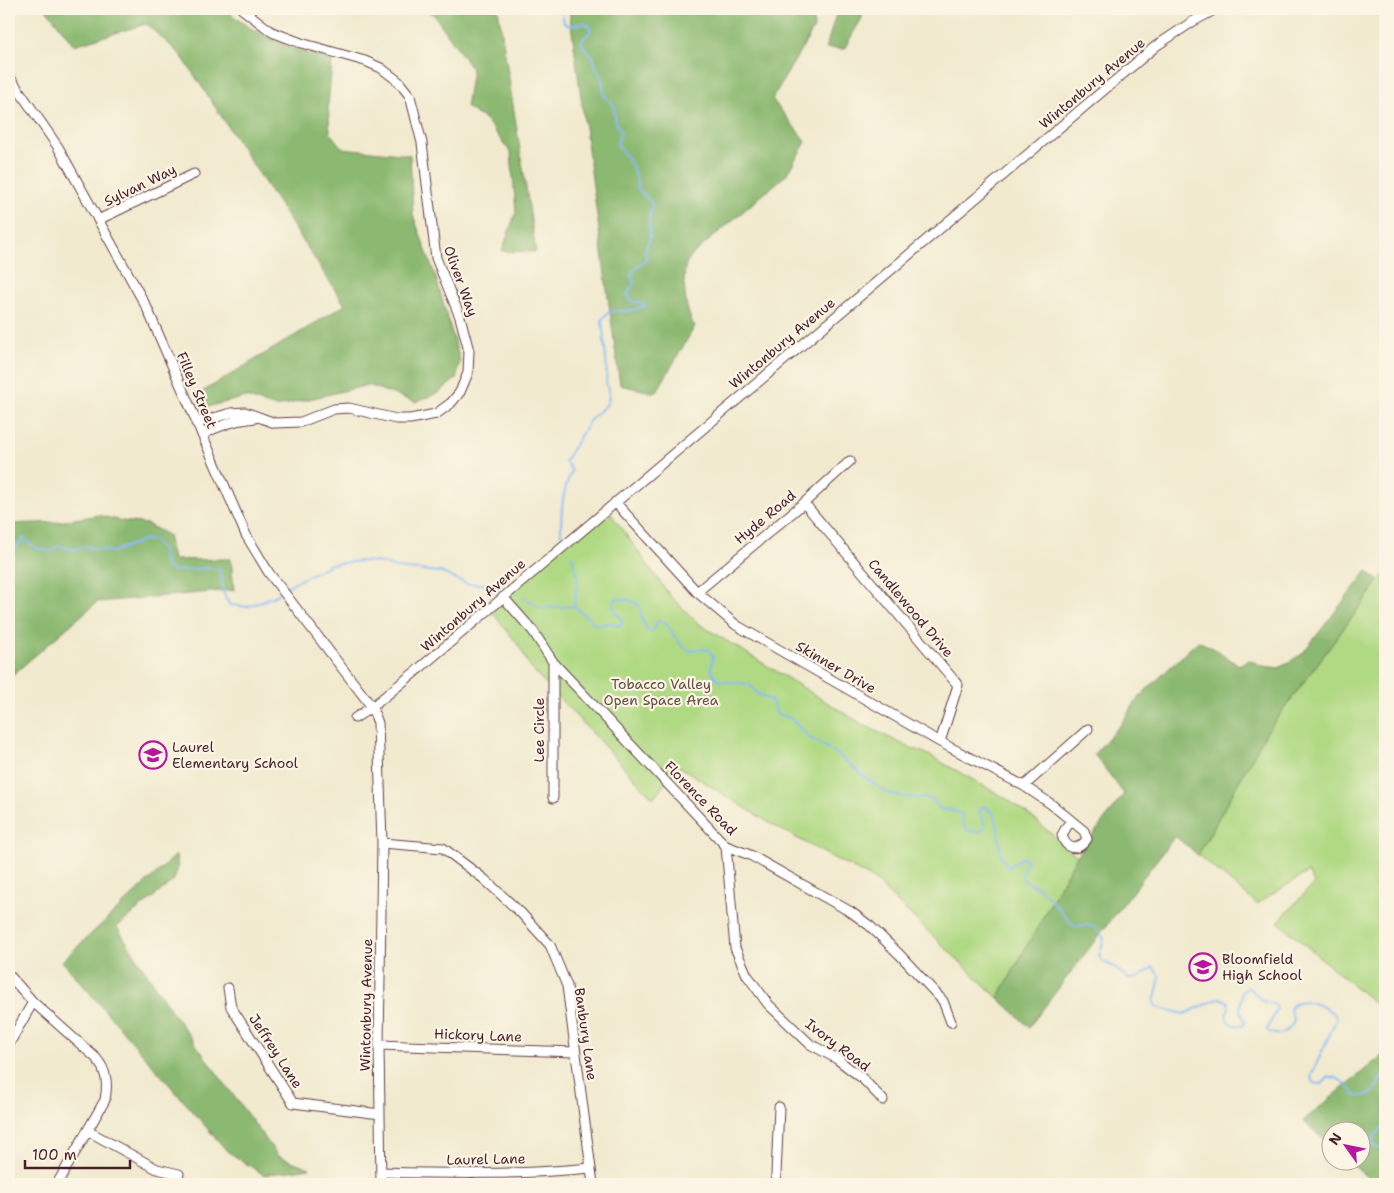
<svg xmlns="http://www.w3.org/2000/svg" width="1394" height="1193" viewBox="0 0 1394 1193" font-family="'Shantell Sans',sans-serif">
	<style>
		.green { fill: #b0d983; stroke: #7d7c57 }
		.forest { fill: #8cb971; stroke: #6b6c4e }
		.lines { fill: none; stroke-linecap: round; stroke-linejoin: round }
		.stream { stroke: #89bbf6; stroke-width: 2 }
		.minor-casing { stroke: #633d44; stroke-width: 11 }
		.minor { stroke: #fff; stroke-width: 9 }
		.labels { text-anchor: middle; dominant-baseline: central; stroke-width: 4.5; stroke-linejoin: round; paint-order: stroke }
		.street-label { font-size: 14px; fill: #4a1f2b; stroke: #fcf5e5 }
		.park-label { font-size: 14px; fill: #644e41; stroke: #fcf5e5 }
		.poi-label { font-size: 14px; fill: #4a1f2b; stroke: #fcf5e5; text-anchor: start }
	</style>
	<rect width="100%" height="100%" fill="#fcf5e5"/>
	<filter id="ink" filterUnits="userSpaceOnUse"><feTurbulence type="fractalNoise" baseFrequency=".02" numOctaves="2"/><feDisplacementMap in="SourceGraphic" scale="10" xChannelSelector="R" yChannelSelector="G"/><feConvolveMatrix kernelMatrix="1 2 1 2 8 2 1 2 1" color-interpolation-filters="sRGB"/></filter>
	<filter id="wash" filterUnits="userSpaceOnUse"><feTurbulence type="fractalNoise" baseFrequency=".0096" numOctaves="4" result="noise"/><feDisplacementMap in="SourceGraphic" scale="20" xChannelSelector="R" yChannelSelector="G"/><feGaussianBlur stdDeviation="1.12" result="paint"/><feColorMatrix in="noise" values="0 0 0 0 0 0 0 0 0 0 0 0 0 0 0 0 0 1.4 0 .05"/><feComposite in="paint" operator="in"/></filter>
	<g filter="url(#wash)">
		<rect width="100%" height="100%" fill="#f1eacf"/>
		<path class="green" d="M606 507 671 597 699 624 864 725 906 746 925 753 1007 799 1033 818 1077 856 998 998 872 878 826 854 771 824 680 767 653 798 530 667 519 646 486 604Z
			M1385 573V1012L1278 922 1314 883 1308 872 1257 904 1198 855 1266 733Z"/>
		<path class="forest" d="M46 9H227C249 35 300 50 332 61L328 106 330 133 342 148 410 155 413 215 436 278 460 361 456 379 438 393 415 402 368 385 276 407 246 397 203 408 197 395 345 305 181 55 146 24 74 45Z
			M424 9H498L536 252 502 251 516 212 511 153 486 120 466 107 472 69 434 15Z
			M569 9H812L814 28 772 99 806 142 786 175 693 254C691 257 688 260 686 264 682 278 685 315 695 326L656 393 620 385Z
			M836 9H862V18L844 49 826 48 836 14Z
			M98 515 122 521 147 524 168 535 173 560 231 559 234 590 97 602 9 678V524L59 522Z
			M1367 571 1379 581 1266 733 1198 855 1175 836 1029 1027 998 998 1077 856 1124 794 1094 754 1121 724 1139 697 1198 641 1215 649 1238 665 1250 660 1262 666 1279 668 1302 654Z
			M176 855 178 868 174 880 117 927 172 1012 278 1156 310 1168 264 1175 227 1151 62 961Z
			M1385 1053V1184H1375L1348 1161 1362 1160V1130H1332L1331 1146 1303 1121Z"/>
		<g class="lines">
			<path class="stream" d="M561 534C561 512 562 491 572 471L565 461 590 420 608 403 609 394 606 382 607 369 602 320C610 307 616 311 628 311 633 310 639 308 645 306L641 303 634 302 627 295 634 283 631 275 638 265 646 261 645 250 650 238 649 216 653 209 651 202 637 188C638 172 627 157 617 144L621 132 615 121 614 105 604 96 602 77 597 69 593 57 582 45V40L590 32V26L584 23 570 26 564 23 562 9
				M9 549 13 551 24 538 35 548 50 551 59 546 75 550 84 546 113 552 143 540H155L162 550 165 566 173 571 207 568 219 569C224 584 220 593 230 605L247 607 275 596 279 593
				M572 556 578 576 574 606
				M284 588 331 564 362 561 382 563 396 568 440 572 467 584H500
				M523 597 541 608 574 606 596 625 611 623 618 626 622 624V619L615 612 613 603 616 599H627L639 605 643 622 649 631H653L658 621 665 622 681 645 690 651 701 649 709 650 713 657C709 669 711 672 719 681L749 684 759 695 772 701 777 715 789 717 810 738 821 744 840 756 865 777 887 793 904 797 932 799 941 809 953 810 961 814 963 825 967 830 978 832 984 829 985 824 981 816 980 810 983 806C1005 815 995 845 1003 861 1003 862 1008 866 1009 867L1023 857 1027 861 1022 873 1024 881 1040 888 1075 927 1084 925 1095 926 1104 939 1099 956 1103 962 1113 966 1129 979 1138 978 1153 967 1160 977 1154 1002 1157 1007 1184 1014 1220 998 1228 1002 1229 1009 1226 1015C1227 1025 1233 1025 1242 1026L1245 1022 1240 1010 1242 992 1248 987 1264 1002 1273 1004 1277 1007C1276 1016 1269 1021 1267 1030 1277 1039 1288 1032 1294 1022L1290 1009C1298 992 1324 1007 1335 1014L1336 1020 1311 1076 1312 1080 1316 1084H1322L1329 1077C1343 1076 1349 1091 1359 1097 1380 1092 1372 1090 1383 1076L1385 1075
				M1385 1127 1381 1128 1372 1141 1374 1146 1380 1149 1385 1148"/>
		</g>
	</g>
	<g filter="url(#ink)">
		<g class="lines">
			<g class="minor-casing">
				<path id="minor" d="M9 76 58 147 147 308 246 535 269 573 372 707 378 723 382 843 379 1045 381 1184
					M98 220 194 174
					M196 423 231 413 245 412 275 423 301 422 334 409 349 408 396 419H410L436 414 451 403 460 392 468 373 469 351 460 317 436 258 422 143 410 96 398 81 381 68 365 61 301 43 272 32 242 9
					M202 435C219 425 235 420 255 418
					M615 502 697 592 736 625 940 742 1024 786 1051 804 1084 831 1087 839C1078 852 1066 850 1062 835L1070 821
					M804 503 958 685 940 742
					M697 592 804 503 850 461
					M503 597 533 631 553 662 726 846 750 855 851 912 870 926 900 955 943 1001 951 1022
					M553 662V798
					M355 718 372 707 415 672 1156 46 1192 22 1216 9
					M1024 786 1088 729
					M382 843 443 848 484 879 521 913 550 945 567 986 593 1184
					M726 846 735 948 747 975 768 1004 810 1044 837 1059 862 1078 883 1100
					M9 975 33 1002 96 1058C107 1071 108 1084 105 1100L57 1184
					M228 988 231 1007 293 1103 380 1114
					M9 1044 33 1002
					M379 1045 575 1052
					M88 1131 157 1169 179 1174
					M381 1172C451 1174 521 1175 591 1168
					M777 1184 776 1175 779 1107"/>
			</g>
			<use href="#minor" class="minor"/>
		</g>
	</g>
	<defs>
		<g id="school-ring" transform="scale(1.4375)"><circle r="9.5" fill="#fcf5e5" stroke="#b5179e" stroke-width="1.5"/><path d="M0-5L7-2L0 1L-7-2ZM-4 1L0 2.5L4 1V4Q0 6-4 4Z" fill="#b5179e"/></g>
	</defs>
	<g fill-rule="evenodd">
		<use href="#school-ring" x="153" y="755"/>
		<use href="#school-ring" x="1203" y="967"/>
	</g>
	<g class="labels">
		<g class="street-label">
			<text transform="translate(1092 83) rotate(-40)">Wintonbury Avenue</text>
			<text transform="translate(140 185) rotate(-26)">Sylvan Way</text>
			<text transform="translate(461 281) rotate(70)">Oliver Way</text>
			<text transform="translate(782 343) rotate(-40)">Wintonbury Avenue</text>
			<text transform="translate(197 390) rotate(67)">Filley Street</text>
			<text transform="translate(765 517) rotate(-40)">Hyde Road</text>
			<text transform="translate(473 605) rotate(-41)">Wintonbury Avenue</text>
			<text transform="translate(911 608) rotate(50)">Candlewood Drive</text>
			<text transform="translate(836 667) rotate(30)">Skinner Drive</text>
			<text transform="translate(539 730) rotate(-90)">Lee Circle</text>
			<text transform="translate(701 798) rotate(46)">Florence Road</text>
			<text transform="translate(366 1005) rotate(-89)">Wintonbury Avenue</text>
			<text transform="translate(586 1034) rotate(82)">Banbury Lane</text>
			<text transform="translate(478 1035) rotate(2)">Hickory Lane</text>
			<text transform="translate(838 1045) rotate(37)">Ivory Road</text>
			<text transform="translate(276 1051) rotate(57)">Jeffrey Lane</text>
			<text transform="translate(486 1159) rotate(-1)">Laurel Lane</text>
		</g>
		<g class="park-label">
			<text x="661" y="684">Tobacco Valley<tspan x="661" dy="16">Open Space Area</tspan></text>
		</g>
		<g class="poi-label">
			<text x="172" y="747">Laurel<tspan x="172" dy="16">Elementary School</tspan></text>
			<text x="1222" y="959">Bloomfield<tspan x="1222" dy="16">High School</tspan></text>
		</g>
	</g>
	<rect width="1394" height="1193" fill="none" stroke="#fcf5e5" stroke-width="30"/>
	<g transform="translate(1346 1146) rotate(303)"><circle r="24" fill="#fcf5e5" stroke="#b59f9b"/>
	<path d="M0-4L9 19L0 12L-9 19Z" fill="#b5179e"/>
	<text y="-8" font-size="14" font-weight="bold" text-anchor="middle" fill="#4a1f2b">N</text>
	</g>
	<path d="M25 1160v8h105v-8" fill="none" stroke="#4a1f2b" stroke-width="2.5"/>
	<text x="32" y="1160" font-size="15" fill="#4a1f2b" stroke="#fcf5e5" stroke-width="4" paint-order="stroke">100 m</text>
</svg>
